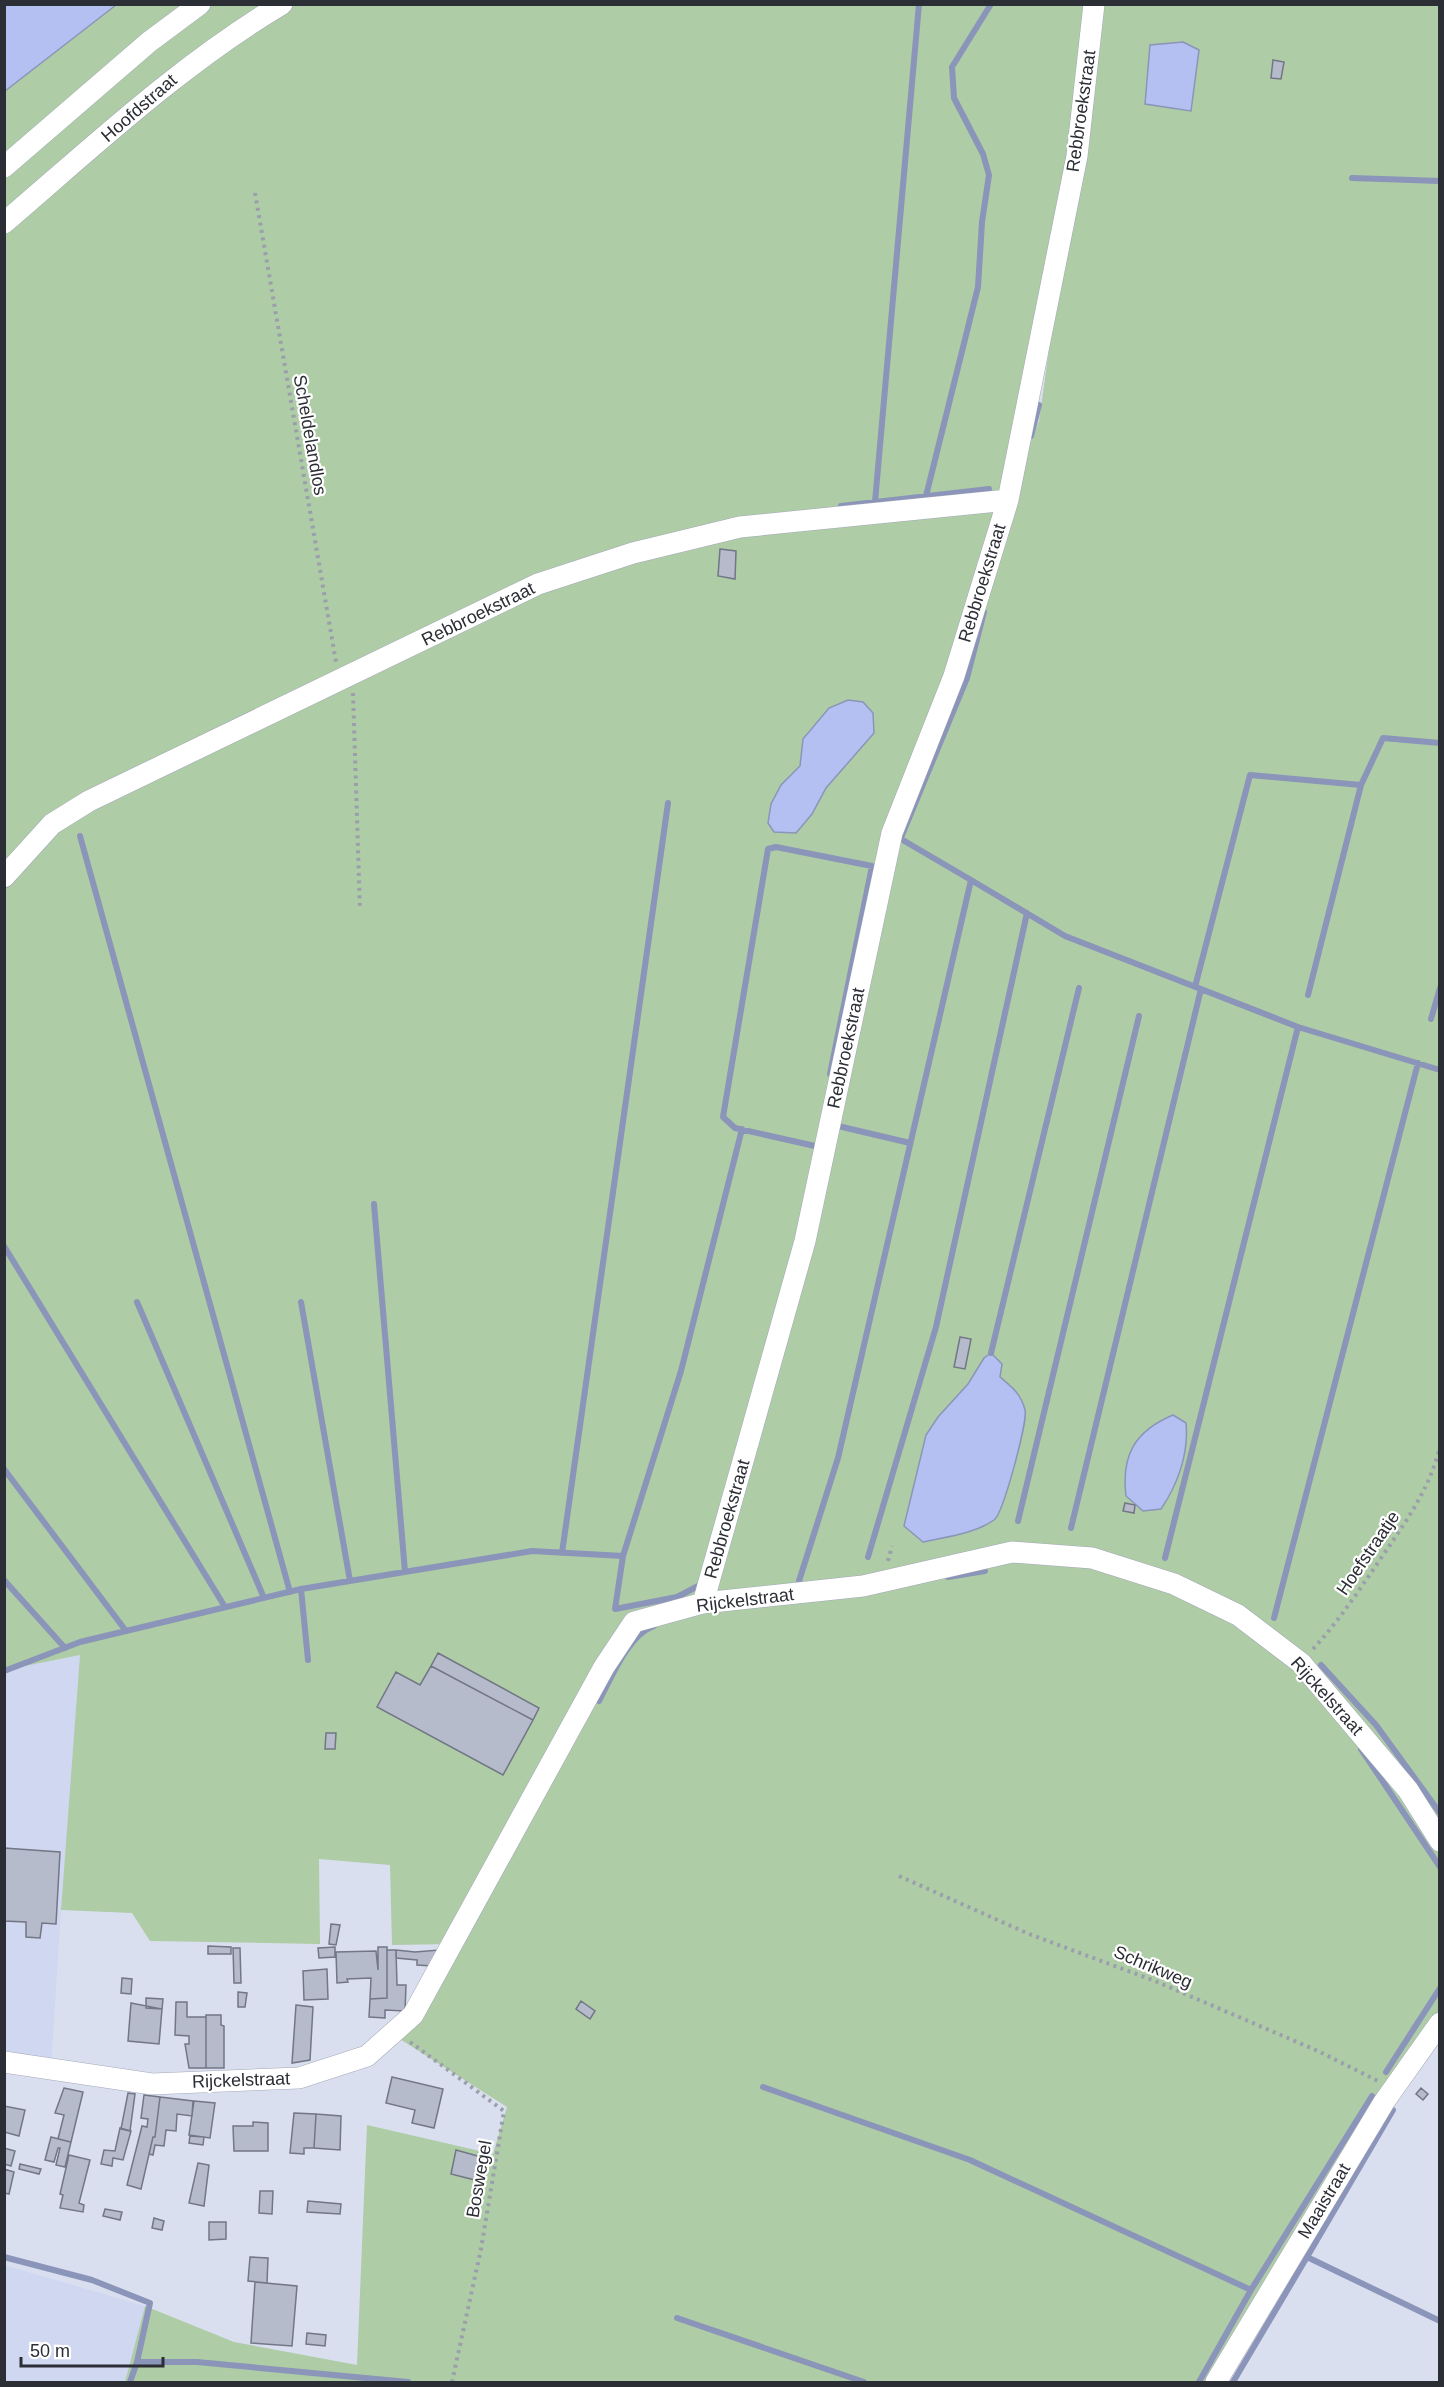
<svg xmlns="http://www.w3.org/2000/svg" width="1444" height="2387" viewBox="0 0 1444 2387" font-family="Arial,sans-serif">
	<style>
		.built { fill: #d0d7f0 }
		.green { fill: #aecca5; fill-rule: evenodd }
		.water { fill: #b4c0f2; stroke: #8b94b9; stroke-width: 1.5 }
		.lines { fill: none; stroke-linecap: round; stroke-linejoin: round }
		.stream { stroke: #8b94b9; stroke-width: 6 }
		.building { fill: #b6bbcc; stroke: #727685; stroke-width: 1.5 }
		.minor-casing { stroke: #a4a8b9; stroke-width: 22 }
		.path { stroke: #9b9fac; stroke-width: 4; stroke-dasharray: 3 4.5; stroke-linecap: butt }
		.minor { stroke: #fff; stroke-width: 21 }
		.labels { text-anchor: middle; dominant-baseline: central; stroke-width: 4.5; stroke-linejoin: round; paint-order: stroke }
		.street-label { font-size: 18px; fill: #2c2e35; stroke: #fff }
	</style>
	<rect width="100%" height="100%" fill="#dadff0"/>
	<path class="built" d="M80 1655 61 1910 51 2069 5 2062V1670Z
		M4 2265 145 2306 125 2382H5Z"/>
	<path class="green" d="M116 5H1439V2023L1216 2382H125L145 2306 234 2342 357 2365 367 2125 493 2154 507 2107 392 2034 453 1944 392 1945 390 1865 319 1859 320 1944 150 1941 132 1913 61 1910 80 1655 5 1670V91ZM1074 171 1039 421 1009 495Z"/>
	<path class="water" d="M5 4H116V5L5 91Z
		M1183 42 1199 50 1191 111 1145 104 1150 45Z
		M848 700 863 702 873 713 874 733 826 788 812 814 796 833 774 832 768 823 771 804 781 785 800 766 803 739 829 708Z
		M991 1353 1002 1364 1000 1377C1012 1387 1021 1394 1025 1410 1028 1421 1003 1514 994 1520 974 1534 945 1537 923 1542L904 1526 926 1435 938 1417 968 1384 984 1358Z
		M1173 1415 1186 1423C1189 1453 1178 1484 1161 1509L1143 1511 1126 1496C1121 1455 1135 1431 1173 1415Z"/>
	<g class="lines">
		<path class="stream" d="M1352 178 1440 181
			M1031 436 1039 405
			M926 496 978 287 982 222 989 175 983 154 954 98 952 67 991 4
			M875 502 919 4
			M841 506 989 489
			M1361 785 1383 738 1440 743
			M902 835 967 678 984 612
			M80 836 290 1592
			M971 880 1065 936 1298 1027 1440 1070
			M1195 987 1250 775 1361 785 1308 995
			M1431 1019 1440 988
			M838 1126 910 1143
			M815 1146 735 1128 723 1117 768 849 776 847 872 866 830 1074
			M374 1204 405 1572
			M4 1246 225 1607
			M137 1302 264 1598
			M301 1302 350 1581
			M991 1353 1079 988
			M4 1469 126 1631
			M1018 1521 1139 1016
			M1071 1528 1201 989
			M562 1553 668 803
			M868 1557 936 1327 1027 913
			M1165 1558 1298 1027
			M948 1577 985 1571
			M4 1580 65 1648
			M799 1581 838 1458 971 880 901 839
			M702 1584 677 1597 615 1609 623 1556 681 1371 742 1129
			M301 1589 308 1660
			M1274 1618 1418 1063
			M1321 1665 1376 1725 1440 1813
			M4 1671 80 1642 301 1589 532 1551 623 1556
			M599 1701C612 1677 628 1635 654 1626
			M1361 1749 1440 1867
			M1386 2072 1440 1988
			M763 2087 970 2160 1251 2290
			M1393 2110 1307 2257 1440 2321
			M4 2257 92 2280 150 2303 137 2362H197L408 2382
			M677 2318 864 2382
			M130 2382 137 2362
			M1199 2382 1251 2290 1372 2096
			M1233 2382 1307 2257"/>
	</g>
	<path class="building" d="M1273 60 1284 62 1281 79 1271 78Z
		M720 549 736 551 735 579 718 576Z
		M960 1337 971 1339 965 1369 954 1367Z
		M1125 1503 1135 1505 1134 1513 1123 1511Z
		M438 1653 539 1708 533 1720 431 1666Z
		M431 1666 533 1720 503 1775 377 1707 396 1672 420 1685Z
		M326 1733H336L335 1749H325Z
		M4 1848 60 1852 56 1924 42 1923 40 1938 26 1937V1922L4 1921Z
		M331 1924 340 1925 336 1945 329 1944Z
		M208 1946 231 1947V1954H208Z
		M335 1947V1957L319 1958 318 1948Z
		M378 1947H387V1998L370 1999 371 1978 347 1979 348 1982 337 1983 336 1952 376 1951 378 1970Z
		M233 1948H240L241 1983H234Z
		M387 1950H396L397 1985H406L405 2011 385 2010V2018L369 2017 370 1999 387 1998Z
		M396 1950 415 1952 439 1950 432 1966 417 1965V1960L396 1958Z
		M327 1969 328 1999 304 2000 303 1971Z
		M122 1978 132 1979 131 1994 121 1993Z
		M238 1992 247 1993 245 2007H238Z
		M146 1998 163 1999 162 2009 146 2008Z
		M581 2001 595 2011 590 2019 576 2009Z
		M176 2002H187V2017H206V2068H189L185 2044H189V2036L175 2035Z
		M131 2003 162 2009 159 2044 128 2041Z
		M296 2005 313 2007 310 2060 292 2063Z
		M206 2015H221V2025L224 2026V2068H206Z
		M392 2077 443 2089 434 2128 412 2123 415 2110 386 2103Z
		M64 2088 83 2092 71 2142 58 2139 64 2115 55 2113Z
		M1421 2088 1428 2094 1423 2100 1416 2094Z
		M128 2093 135 2094 130 2131 121 2129Z
		M144 2095 160 2097 155 2137H153L141 2189 127 2185 142 2126 147 2127 148 2119 141 2118Z
		M160 2097 193 2101 192 2116 177 2114 176 2131 166 2130 164 2146 155 2145 153 2155 149 2154 153 2137H155Z
		M194 2101 215 2103 210 2138 189 2135Z
		M4 2106 25 2110 19 2136 4 2132Z
		M294 2113 316 2114 314 2148H304V2154L290 2153Z
		M316 2114 341 2116 340 2150 314 2148Z
		M253 2122 268 2123V2151H234L233 2126H253Z
		M120 2128 131 2131 123 2160 113 2158 112 2166 101 2164 104 2150 115 2151Z
		M190 2136 204 2137 203 2145 189 2143Z
		M51 2137 71 2142 65 2167 56 2165 60 2148H58L54 2162 45 2160Z
		M4 2148 15 2151 11 2166 4 2164Z
		M456 2150 485 2158 479 2181 451 2174Z
		M69 2155 90 2160 79 2203 84 2205 83 2212 60 2208 63 2195 60 2194Z
		M198 2163 209 2165 204 2206 189 2203Z
		M20 2164 41 2169 39 2174 19 2169Z
		M4 2169 14 2172 9 2194 4 2193Z
		M260 2191H273L272 2214 259 2213Z
		M308 2201 341 2204 340 2214 307 2212Z
		M105 2209 122 2212 120 2220 103 2216Z
		M154 2218 164 2221 162 2230 152 2228Z
		M209 2222H226V2239L209 2240Z
		M250 2257 268 2258 267 2283 248 2281Z
		M255 2282 297 2286 292 2346 251 2343Z
		M307 2333 326 2335 325 2346 306 2344Z"/>
	<g class="lines">
		<g class="minor-casing">
			<path id="minor" d="M4 167 149 42 200 4
				M4 223C94 146 180 65 282 4
				M4 877 52 824 89 801 538 584 633 553 740 527 1008 500
				M703 1603 805 1241 892 833 954 676 1008 500 1077 156 1094 4
				M4 2062 152 2084 299 2078 367 2056 413 2015 604 1667 634 1622 703 1603 863 1586 1012 1552 1092 1558 1174 1584 1238 1615 1301 1663 1408 1790 1440 1841
				M1216 2382 1384 2102 1440 2023"/>
		</g>
		<path class="path" d="M255 193 336 662
			M353 693 360 910
			M888 1561 892 1546
			M1313 1649C1338 1622 1358 1592 1379 1561 1404 1524 1429 1491 1440 1447
			M899 1876 1029 1934 1155 1981 1318 2051 1378 2081
			M410 2042 504 2111 481 2249 452 2382"/>
		<use href="#minor" class="minor"/>
	</g>
	<g class="labels">
		<g class="street-label">
			<text transform="translate(139 108) rotate(-41)">Hoofdstraat</text>
			<text transform="translate(1081 111) rotate(-82)">Rebbroekstraat</text>
			<text transform="translate(310 435) rotate(80)">Scheldelandlos</text>
			<text transform="translate(982 583) rotate(-73)">Rebbroekstraat</text>
			<text transform="translate(478 614) rotate(-26)">Rebbroekstraat</text>
			<text transform="translate(846 1048) rotate(-78)">Rebbroekstraat</text>
			<text transform="translate(727 1519) rotate(-74)">Rebbroekstraat</text>
			<text transform="translate(1368 1553) rotate(-56)">Hoefstraatje</text>
			<text transform="translate(745 1600) rotate(-7)">Rijckelstraat</text>
			<text transform="translate(1327 1696) rotate(48)">Rijckelstraat</text>
			<text transform="translate(1153 1967) rotate(23)">Schrikweg</text>
			<text transform="translate(241 2080) rotate(-2)">Rijckelstraat</text>
			<text transform="translate(479 2179) rotate(-80)">Boswegel</text>
			<text transform="translate(1324 2201) rotate(-59)">Maaistraat</text>
		</g>
	</g>
	<rect width="1444" height="2387" fill="none" stroke="#2c2e35" stroke-width="12"/>
	<path d="M21 2357v9h142v-9" fill="none" stroke="#2c2e35" stroke-width="3"/>
	<text x="30" y="2357" font-size="18" fill="#2c2e35" stroke="#ffffff" stroke-width="4.5" paint-order="stroke">50 m</text>
</svg>
